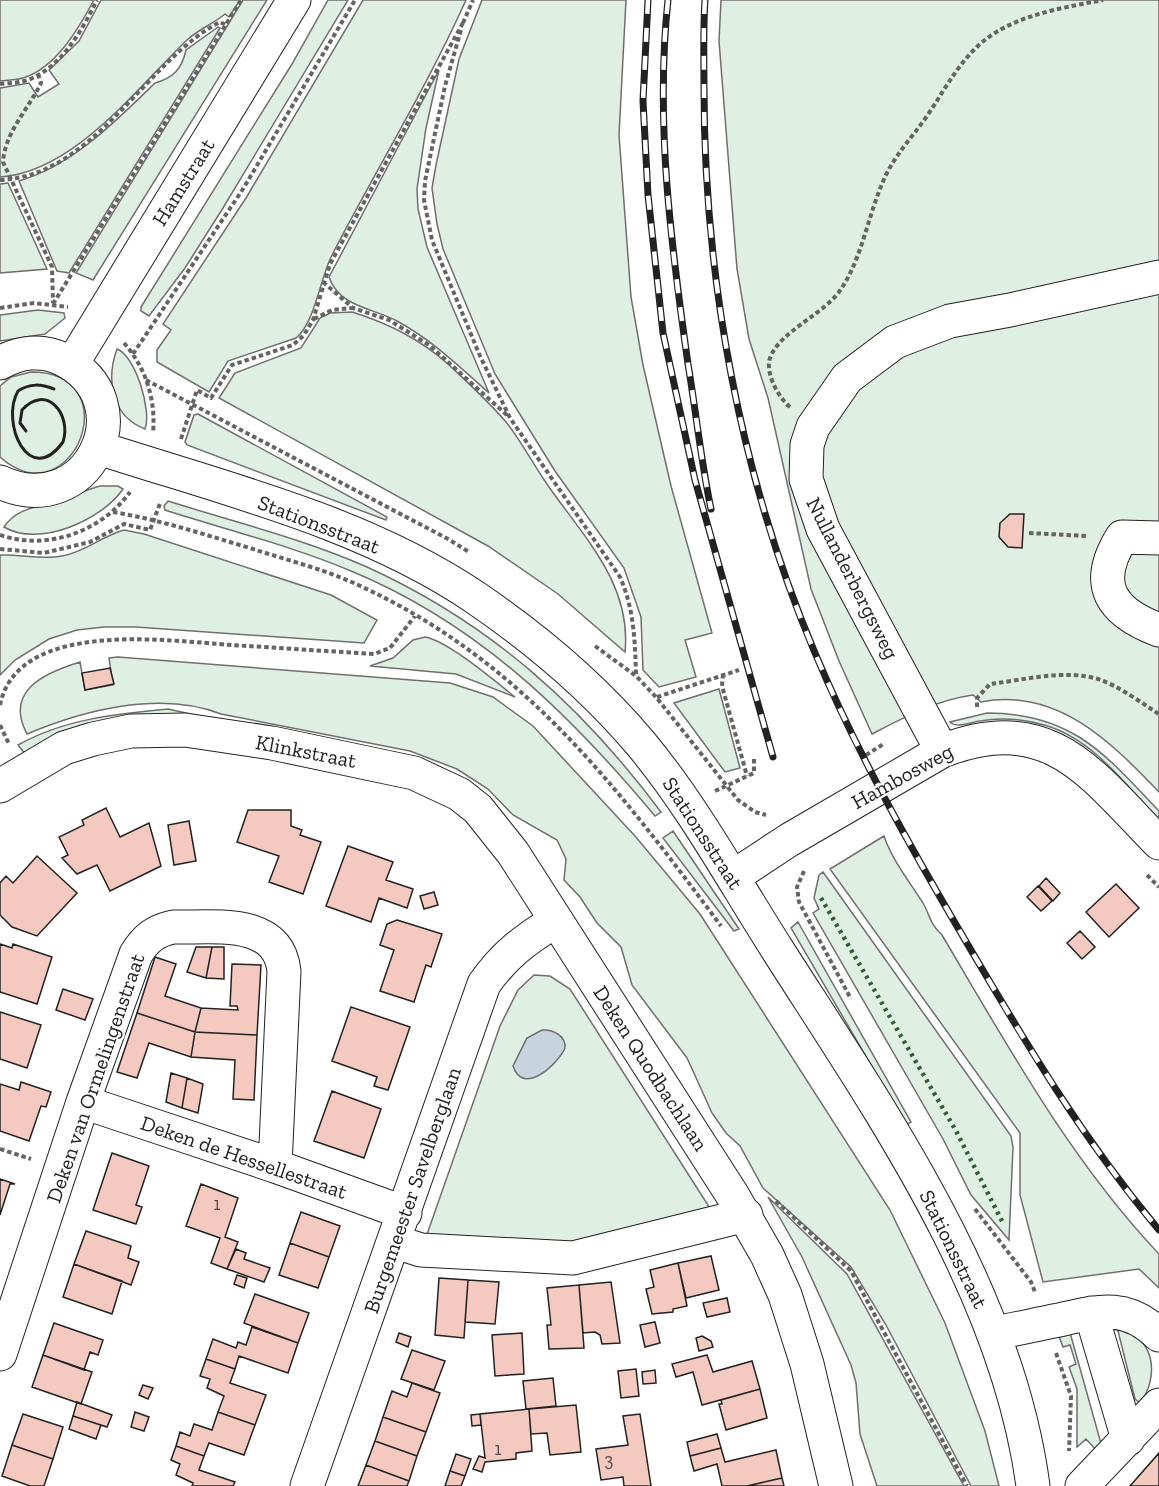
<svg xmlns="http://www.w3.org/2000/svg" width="1159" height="1486" viewBox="0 0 1159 1486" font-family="'Zilla Slab',serif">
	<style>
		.green { fill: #e0efe3; stroke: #6f6f6f; stroke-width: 1.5; fill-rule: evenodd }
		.water { fill: #c7d3dd; stroke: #6f6f6f; stroke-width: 1.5 }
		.building { fill: #f3c9c0; stroke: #222; stroke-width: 1.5 }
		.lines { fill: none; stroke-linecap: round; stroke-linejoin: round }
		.minor-casing { stroke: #222; stroke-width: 35 }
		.major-casing { stroke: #222; stroke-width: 35 }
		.path { stroke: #646464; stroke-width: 4; stroke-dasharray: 4.5 3; stroke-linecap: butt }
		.minor { stroke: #fff; stroke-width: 33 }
		.major { stroke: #fff; stroke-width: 33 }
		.rail-casing { stroke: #222; stroke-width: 7 }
		.rail { stroke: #fff; stroke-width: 4.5; stroke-dasharray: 14; stroke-linecap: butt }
		.hedge { stroke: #2f5e38; stroke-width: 4.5; stroke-dasharray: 3 4.5; stroke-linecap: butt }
		.wall { stroke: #222; stroke-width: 3 }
		.labels { text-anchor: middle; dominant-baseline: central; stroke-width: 4.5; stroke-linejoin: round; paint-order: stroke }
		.number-label { font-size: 18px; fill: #564c4a }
		.street-label { font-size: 21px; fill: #222; stroke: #fff }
	</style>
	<rect width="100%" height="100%" fill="#fff"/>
	<path class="green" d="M0 0H94C79 28 56 68 23 78 16 80 7 80 0 81Z
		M101 0H240L229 17 225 14C213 24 199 29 187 40 137 88 74 172 0 177V88L29 83 38 97 59 84 49 70 79 41Z
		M243 0H267L93 280 76 273Z
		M328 0H348L223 208 185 268 149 316 141 311V307L292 64Z
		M363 0H466C427 87 376 170 332 255 320 278 315 323 296 338L228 361 209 392 157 362V350L171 330 163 324 246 198Z
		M482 0H626L619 135 631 297 643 365 671 486 712 633 685 640 696 677 659 687 643 670 641 617 624 568 555 471 495 374 443 249 437 224 432 188 436 165 459 59Z
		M721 0H1159V792C1111 742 1057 687 981 702L973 695C936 700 905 717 872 734L839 661 811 589 768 398 749 339 737 269 719 41Z
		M218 27 220 28 69 273 57 271 19 181C73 165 115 122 155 83 173 78 182 69 186 50Z
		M439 70 426 128 417 189 418 209 427 247 489 393C460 367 432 340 397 321 373 308 339 307 329 277Z
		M8 183 47 269 0 273V184Z
		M38 310 64 313 65 318 45 334 0 341V315Z
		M352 312C388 323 420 339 448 364 467 382 489 402 506 422 522 442 534 466 549 487 584 537 632 585 625 652L558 594 488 546 219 398 235 373 301 348 320 318 330 313Z
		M117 349C136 356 152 412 145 429 111 416 106 379 117 349Z
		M31 372C131 372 73 521 0 457V386L11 377Z
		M198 414 387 517 386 520 187 445 185 442 194 415Z
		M100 486H118L123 489C102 520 39 548 4 527 18 506 42 507 64 499 76 495 88 489 100 486Z
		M168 501C234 522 304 539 367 567 490 623 581 705 661 812L655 816C569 713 477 623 351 571 292 546 227 530 165 510L164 506Z
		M124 530 144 534 331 595 377 620 364 643 136 627H104L77 630 49 639 15 660 0 675V555C21 554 41 560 62 556 85 552 102 536 124 530Z
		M425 637C448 641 495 681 515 697L456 674 370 666 393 658 413 640Z
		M118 657 450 683 493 697 533 726 635 836 700 914 890 1210 945 1323 985 1431 999 1486H971L886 1325 851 1267 763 1188 740 1146 726 1133 712 1113 687 1058 632 985 621 947 597 923 580 897 564 880 566 859 557 840 513 815 488 789 457 769 410 751 221 714C161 690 84 710 27 734 4 691 44 673 80 662L85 690 113 685 109 658Z
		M719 689 740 768 725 772 674 703Z
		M168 709 213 719 25 754 18 745C64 719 116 714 168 709Z
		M987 713C1072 713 1105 754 1159 811V820C1126 785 1092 738 1044 725 1023 719 1001 717 980 721 971 722 957 729 950 722Z
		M673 831 739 929 734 931 663 838Z
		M884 836C892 860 909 881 923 903 931 917 929 923 942 935 1007 1045 1071 1161 1159 1254V1288L1139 1269 1043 1282 1020 1195V1133L830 869Z
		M823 872 1011 1136 1013 1147 1009 1240 971 1195 943 1139 813 913 819 909 814 898 819 875Z
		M798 922 911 1122 906 1125 791 928Z
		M534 975 550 976 570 989 713 1213 573 1248 425 1240 500 1026 518 990ZM561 1037 565 1045 524 1078 515 1071V1063L527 1038Z
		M768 1197 847 1274 964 1486H877L860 1434 856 1383 851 1365 802 1257Z
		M1069 1329 1102 1447 1098 1452 1086 1439 1077 1447V1389L1069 1367 1076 1364 1070 1345 1063 1347 1057 1331Z
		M1120 1329C1156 1338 1159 1378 1140 1403L1135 1399 1118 1331Z"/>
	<path class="water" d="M542 1030C553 1029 566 1036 565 1048 558 1064 523 1097 513 1066L527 1038Z"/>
	<path class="building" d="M1010 514H1024L1022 548 1008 547 999 537 1000 523Z
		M110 668 114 684 85 690 82 673Z
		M106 808 120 837 149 823 161 866 110 891 97 865 77 874 62 858 68 855 59 837 84 825 82 820Z
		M248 810H291V826L302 830 300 835 321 842 303 894 269 882 279 856 237 842Z
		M189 821 196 861 174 865 168 825Z
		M348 846 393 862 386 880 413 889 407 908 379 898 371 922 326 906Z
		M37 856 77 893 37 936 12 927 0 915V883L6 876 13 883Z
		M1046 878 1060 893 1053 901 1039 886Z
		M1116 884 1139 908 1109 937 1086 912Z
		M1038 886 1052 901 1041 911 1027 897Z
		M434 892 438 905 424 909 420 896Z
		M397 920 442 934 431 967 426 965 414 1002 380 991 394 950 380 945 387 924Z
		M1080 931 1095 947 1082 959 1067 943Z
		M0 944 12 948 13 944 52 957 37 1004 0 992Z
		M196 947H212L206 978 187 972Z
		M212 947H224V979L206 978Z
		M155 957 176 964 165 996 201 1008 195 1032 137 1013Z
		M232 964 261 965 257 1035 195 1032 201 1008 238 1010 237 1006H230Z
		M63 989 93 999 85 1020 56 1010Z
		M351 1007 410 1027 388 1090 374 1086 377 1077 332 1061Z
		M0 1012 41 1025 27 1068 0 1059Z
		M137 1013 195 1032 191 1057 149 1043 137 1078 117 1072Z
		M195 1032 257 1035 254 1100 233 1099 235 1060 191 1057Z
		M171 1073 187 1078 182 1108 166 1102Z
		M187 1078 203 1084 198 1113 182 1108Z
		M21 1082 51 1092 46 1107 41 1106 29 1141 0 1131V1084L19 1090Z
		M332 1091 381 1109 364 1158 314 1141Z
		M112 1153 149 1166 136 1205 142 1207 136 1224 93 1210Z
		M0 1179 15 1184H10L0 1215Z
		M201 1184 238 1198 225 1237 238 1242 227 1269 211 1263 220 1238 186 1226Z
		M301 1212 340 1226 329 1257 290 1243Z
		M86 1231 131 1246 128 1258 139 1262 131 1285 74 1264Z
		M290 1243 329 1257 318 1288 279 1275Z
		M236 1249 246 1253 244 1259 270 1268 264 1282 227 1269Z
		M711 1256 719 1290 686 1298 678 1263Z
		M678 1263 687 1306 673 1309V1312L652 1314 646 1289 654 1287 650 1270Z
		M74 1264 122 1281 112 1314 63 1297Z
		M237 1275 247 1278 244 1288 234 1284Z
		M439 1278 468 1280 464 1338 435 1335Z
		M468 1280 499 1282 495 1324 465 1322Z
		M611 1282 620 1343 602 1344 600 1335 595 1332 583 1333 579 1285Z
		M579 1285 584 1348 549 1349 547 1325H551L547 1288Z
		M255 1294 309 1313 298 1343 244 1323Z
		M727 1298 730 1312 707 1317 703 1303Z
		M655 1322 660 1343 645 1347 640 1325Z
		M54 1323 103 1340 98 1355 90 1352 84 1370 43 1355Z
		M252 1327 298 1343 288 1373 239 1356 235 1369 206 1359 213 1339 236 1348 238 1342 246 1345Z
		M399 1333 411 1337 408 1347 396 1342Z
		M522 1333 524 1374 495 1376 492 1335Z
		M702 1336 711 1341 713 1347 699 1351 696 1338Z
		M412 1350 445 1361 434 1390 401 1379Z
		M43 1355 92 1372 81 1404 32 1387Z
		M707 1355 713 1372 752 1361 760 1389 702 1405 693 1372 676 1377 672 1364Z
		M206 1359 235 1369 230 1383 266 1395 255 1425 218 1412 224 1396 207 1388 210 1379 200 1376Z
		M636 1369 639 1396 621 1398 618 1371Z
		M655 1370 656 1383 643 1384 642 1372Z
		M553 1378 556 1406 526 1409 523 1381Z
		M412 1383 440 1393 426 1432 383 1417 392 1391 407 1397Z
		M143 1385 153 1388 148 1399 139 1395Z
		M760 1389 767 1418 726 1430 719 1404H722L721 1400Z
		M77 1402 112 1415 107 1427 73 1416Z
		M576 1405 581 1452 550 1455 547 1433 531 1434 529 1409Z
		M529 1409 532 1451 516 1453V1459L485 1462 482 1472 473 1469 479 1456 485 1458 480 1414Z
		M135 1412 149 1417 144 1431 131 1427Z
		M218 1412 255 1425 244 1455 209 1443 204 1456 176 1446 180 1432 190 1436 194 1424 212 1430Z
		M23 1414 63 1427 53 1459 12 1445Z
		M480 1414 481 1425 472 1426 471 1415Z
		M640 1414 651 1486H624L623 1477 601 1480 596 1449 628 1445 623 1416Z
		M73 1416 101 1425 96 1439 69 1429Z
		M383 1417 426 1432 417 1456 375 1441Z
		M717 1434 721 1448 690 1456 687 1442Z
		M375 1441 417 1456 409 1481 366 1465Z
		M12 1445 53 1459 44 1486H30L2 1476Z
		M176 1446 204 1456 199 1470 235 1482 233 1486H192L193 1483 176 1475 180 1464 171 1460Z
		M721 1448 725 1462 776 1450 782 1478 747 1486H722L717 1464 694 1471 690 1456Z
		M1159 1453V1486H1130Z
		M456 1454 471 1459 465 1476 450 1471Z
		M366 1465 409 1481 407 1486H358Z
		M450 1471 465 1476 461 1486H445Z
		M782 1478 784 1486H747Z"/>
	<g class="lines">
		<g class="minor-casing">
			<path id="minor" d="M1159 538 1122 537C1092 585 1111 612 1159 630
				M942 751 823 529 806 479 807 445 813 427 847 378 895 342 950 321 1010 310 1159 277
				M0 786 64 748 93 739 131 731 185 730 272 743 414 773 459 794 478 809 513 853 733 1196 767 1255 785 1295 807 1364 836 1486
				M733 877 789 840 942 751C1050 709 1091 774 1159 843
				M83 1102 275 1166 405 1213
				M395 1242 421 1250 573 1258 746 1215
				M1091 1313 1128 1439
				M995 1333C1017 1329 1038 1324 1059 1320 1099 1311 1127 1303 1159 1335
				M0 1354 83 1102 136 954C146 938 155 931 173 927 213 928 278 917 284 971L275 1166
				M307 1486 484 984C505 954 525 940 555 921
				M1082 1486 1159 1405"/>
		</g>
		<g class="major-casing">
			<path id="major" d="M0 363C19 352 42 349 62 359 147 401 88 523 0 482
				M72 364 294 0
				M99 448C225 489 364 522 476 598 536 639 595 689 642 745 694 808 733 880 777 949 881 1112 1007 1290 1033 1486"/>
		</g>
		<path class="path" d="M463 23 473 0
			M461 30 445 86 425 181 424 200 432 240 480 356 510 418 620 577C634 609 635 640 636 675
			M38 74 41 83C28 110 5 132 3 162L52 267 53 303
			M0 84C9 83 19 83 28 80 62 67 82 30 97 0
			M0 180C95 176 145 61 220 22L226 25
			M323 282 353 308 389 320 429 345 508 416
			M53 304 241 0
			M0 308 34 303 68 307
			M314 319 332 310 352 308
			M124 343C146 368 156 400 153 433
			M133 354 243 189 355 0
			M146 380 448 539 469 552
			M790 407C778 397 765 373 770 358 780 330 827 314 843 286 862 256 868 217 882 184 892 158 911 139 927 116 944 91 957 65 980 44 1013 15 1062 8 1103 0
			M181 439 197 390 211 398 232 365 293 345 304 335 313 320 330 264 464 21
			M113 512C161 520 206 535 253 549 287 560 323 569 356 584 521 659 616 785 721 926
			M1029 533 1088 536
			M0 535C47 551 101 532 130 492
			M0 549 44 553 90 542 124 524 150 530 161 501
			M595 646 636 676 656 697 738 800 755 812 766 815
			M723 674 722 686 747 776
			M657 697 739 670
			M0 705C18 618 169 641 232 645 279 648 326 651 374 654L390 648 415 616
			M977 707V698L990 684C1023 680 1065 669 1098 679 1119 686 1140 702 1159 714
			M0 725 9 744
			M866 755 885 743
			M715 791 754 773V757
			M804 871 797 887 799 902 851 999
			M1147 875 1159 887
			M0 1149 31 1159
			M776 1201 851 1271 967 1486
			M975 1209 1031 1282 1035 1292
			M1056 1353 1071 1396 1069 1451"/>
		<use href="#minor" class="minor"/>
		<use href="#major" class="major"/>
		<g class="rail-casing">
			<path id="rail" d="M648 0 643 101 648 195 663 333 695 480 773 757
				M668 0C655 121 671 244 688 364 696 412 701 461 711 509
				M705 0C703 29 704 58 704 88 704 279 740 476 815 653 858 755 912 850 968 945 1028 1047 1083 1139 1159 1230"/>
		</g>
		<use href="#rail" class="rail"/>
		<path class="hedge" d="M821 898 956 1131 1003 1223"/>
		<path class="wall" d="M26 431 20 423 22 410C46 383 72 414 63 442 29 489 0 422 18 391 30 383 41 384 54 389"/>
	</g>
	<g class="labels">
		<g class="number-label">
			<text x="217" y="1204">1</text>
			<text x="498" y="1449">1</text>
			<text x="609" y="1460">3</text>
		</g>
		<g class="street-label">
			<text transform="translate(183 182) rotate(-58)">Hamstraat</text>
			<text transform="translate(319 524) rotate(21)">Stationsstraat</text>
			<text transform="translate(853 578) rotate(63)">Nullanderbergsweg</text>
			<text transform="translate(306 751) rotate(11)">Klinkstraat</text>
			<text transform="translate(902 776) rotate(-29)">Hambosweg</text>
			<text transform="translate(703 833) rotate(57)">Stationsstraat</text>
			<text transform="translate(651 1068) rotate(57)">Deken Quodbachlaan</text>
			<text transform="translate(95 1078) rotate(-71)">Deken van Ormelingenstraat</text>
			<text transform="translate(244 1157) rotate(19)">Deken de Hessellestraat</text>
			<text transform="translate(412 1190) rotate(-71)">Burgemeester Savelberglaan</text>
			<text transform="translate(954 1249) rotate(64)">Stationsstraat</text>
		</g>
	</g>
</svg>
